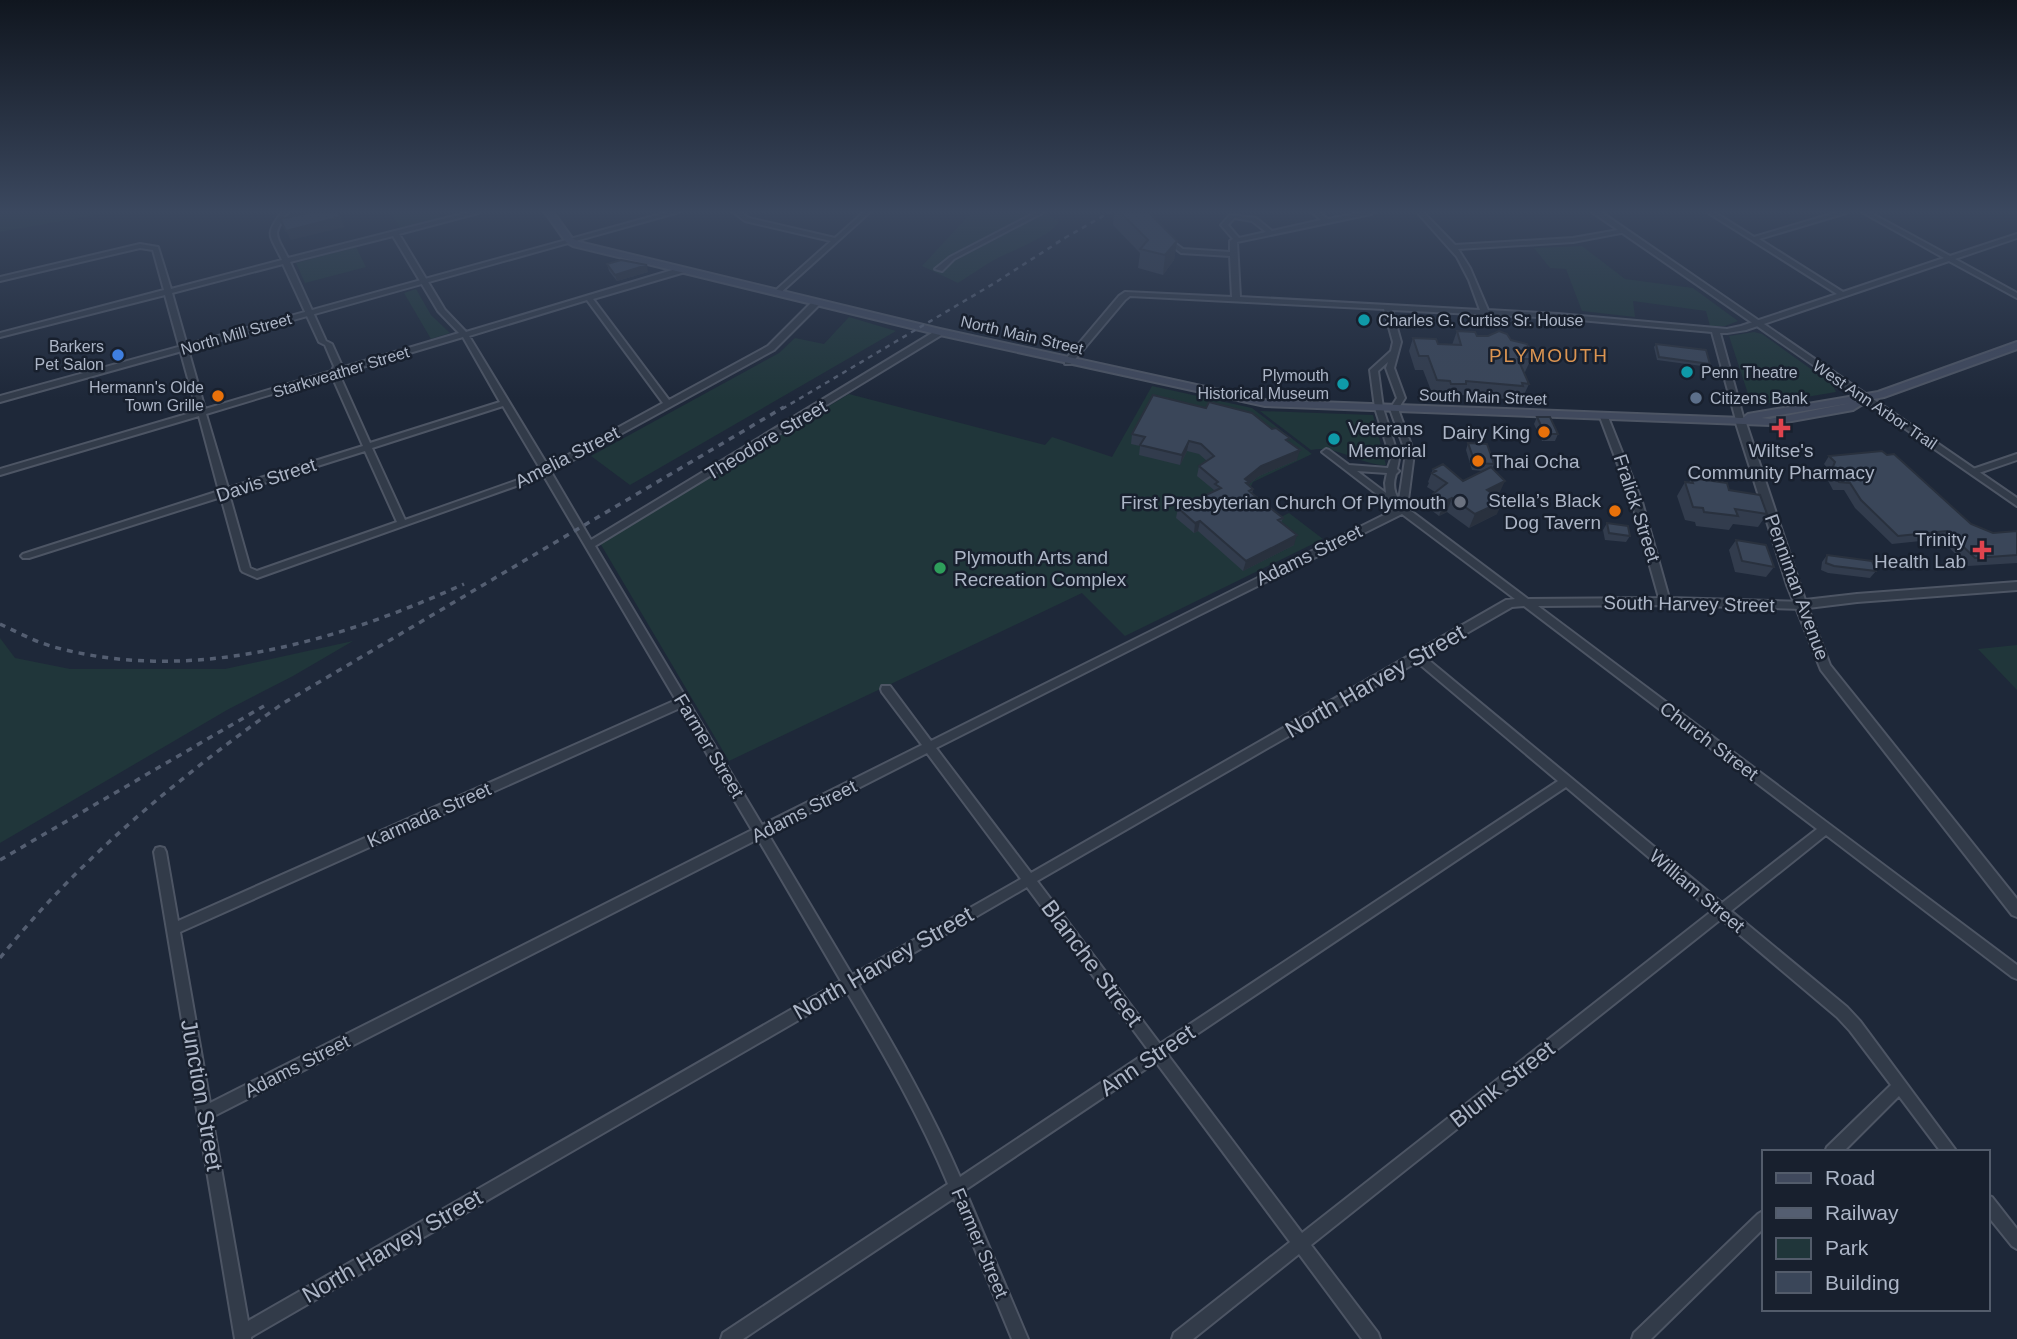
<svg xmlns="http://www.w3.org/2000/svg" width="2017" height="1339" viewBox="0 0 2017 1339" font-family="Helvetica,sans-serif">
	<style>
		.green { fill: #20363a }
		.lines { fill: none; stroke-linecap: round; stroke-linejoin: round }
		.minor-casing { stroke: #4d5564; stroke-width: 4 }
		.tertiary-casing { stroke: #4d5564; stroke-width: 4 }
		.secondary-casing { stroke: #4d5564; stroke-width: 4 }
		.minor { fill: #323b49; fill-rule: evenodd }
		.tertiary { fill: #323b49; fill-rule: evenodd }
		.secondary { fill: #40495d; fill-rule: evenodd }
		.rail-far1 { stroke: #545e71; stroke-width: 2.5; stroke-dasharray: 5 5; stroke-linecap: butt }
		.rail { stroke: #545e71; stroke-width: 3.5; stroke-dasharray: 6 6; stroke-linecap: butt }
		.wall { fill: #323c4d }
		.shaded-wall { fill: #29313e }
		.building { fill: #3a4659; stroke: #29313e; stroke-width: 2 }
		.culture-dot { fill: #0f9aa8; stroke: #18202e; stroke-width: 2.5 }
		.shop-dot { fill: #3f7fe0; stroke: #18202e; stroke-width: 2.5 }
		.food-dot { fill: #e8710a; stroke: #18202e; stroke-width: 2.5 }
		.service-dot { fill: #5c6f8a; stroke: #18202e; stroke-width: 2.5 }
		.health-dot { fill: #e0444e; stroke: #18202e; stroke-width: 2.5 }
		.worship-dot { fill: #6b7280; stroke: #18202e; stroke-width: 2.5 }
		.leisure-dot { fill: #2e9e5b; stroke: #18202e; stroke-width: 2.5 }
		.labels { text-anchor: middle; dominant-baseline: central; stroke-width: 5; stroke-linejoin: round; paint-order: stroke }
		.far-poi-label { font-size: 16px; fill: #acb5c6; stroke: #18202e; text-anchor: start }
		.far-street-label { font-size: 16px; fill: #acb5c6; stroke: #18202e }
		.far-quarter-label { font-size: 19px; letter-spacing: 2px; fill: #dc9552; stroke: #18202e }
		.poi-label { font-size: 19px; fill: #acb5c6; stroke: #18202e; text-anchor: end }
		.street-label { font-size: 19px; fill: #acb5c6; stroke: #18202e }
		.near-street-label { font-size: 23px; fill: #acb5c6; stroke: #18202e }
	</style>
	<rect width="100%" height="100%" fill="#1e2839"/>
	<path class="green" d="M0 212H102L101 214 0 232Z
		M390 212H437L441 218 400 228Z
		M972 212H1044L1059 222C1048 238 1013 250 996 259 983 266 971 275 958 283L922 266Z
		M1582 246 1625 279 1693 288 1738 321 1725 326H1710L1706 311 1633 301 1635 317 1582 311 1566 269 1550 268 1534 248Z
		M356 247 366 267 305 283 296 263Z
		M416 289 431 315 450 333 431 339 404 293Z
		M849 317 896 331 630 485 591 456 779 353 795 338 824 344Z
		M1754 332 1762 334 1832 384 1836 392 1752 406 1729 336Z
		M1152 386 1252 408 1312 454 1253 482 1247 494 1277 519 1289 513 1323 539 1125 636 1082 593 729 761 600 543 849 394 1045 445 1052 437 1112 457Z
		M1260 411 1373 415 1386 465C1359 465 1336 444 1311 450Z
		M0 638 15 658 70 669H225L353 641 293 676 227 710 0 843Z
		M2017 645V690L1978 649Z"/>
	<g class="lines">
		<g class="minor-casing">
			<path id="minor" d="M282 212H288C271 236 276 234 288 258L470 212H479L478 213 399 234 445 310 466 332 679 268H685V272L593 299 669 400 768 346 813 301H819V305L774 350 551 472 591 540 937 330H943V334L595 546 762 825 922 745 882 692 881 689 882 686H890L931 741 1396 509 1322 452 1326 449 1329 450 1349 465 1388 468 1391 459 1375 408 1370 370 1391 351 1393 342 1384 309 1130 296 1125 300 1071 364H1065V360L1119 296 1125 292 1232 297 1230 256 1181 253 1164 240V238H1168L1183 249 1230 252V241L1233 239 1221 225 1230 215 1256 218 1272 231 1321 220 1312 212H1319L1328 219 1364 212H1374L1371 214 1237 242 1240 297 1480 310 1469 280 1457 257 1417 212H1423L1455 245 1573 238 1624 229 1626 230V232L1573 242 1458 249 1470 268 1488 310 1558 314 1727 329 1741 326 1837 294 1707 212H1714L1754 237 1838 212H1847L1846 213 1759 239 1843 292 1944 258 1862 212H1869L1950 256 2017 234V238L1955 259 2017 293V298L1949 261 1746 330 1727 333H1720L1744 420 1740 423 1736 420 1712 332 1558 318 1392 310 1401 342 1394 368 1405 398 1398 409 1414 453 1407 508 1528 599 1659 598 1632 502 1600 417 1604 414 1608 417 1642 502 1669 598 1806 602 1807 605 1806 608 1802 609 1665 605 1538 606 2017 965V979L2012 977 1826 835 1731 911 1847 1007 1860 1021 1957 1152H1941L1899 1096 1843 1152H1825L1827 1147 1891 1085 1850 1031 1837 1017 1721 919 1311 1245 1378 1333 1380 1339H1362L1299 1254 1193 1339H1172L1174 1333 1290 1242 1156 1062 965 1190 1028 1339H1012L954 1198 743 1339H721L723 1333 948 1184C920 1117 884 1054 847 992L251 1337V1339H235L154 852 156 848 160 847 164 848 166 852 178 921 676 700 544 476 257 578 243 572 241 570 221 497 29 558H23L21 556 23 554 219 491 199 416 0 475V469L197 411 165 295 0 337V333L164 290 153 250 140 248 0 281V277L140 244 158 247 171 289 282 260C270 234 264 236 282 212ZM1234 218 1252 221 1266 232 1239 238 1228 225ZM393 236 438 311 459 333 341 368 342 366 332 344 326 341 290 262ZM283 264 319 342 325 345 334 366 332 371 205 409 172 293ZM587 300 663 403 548 466 469 336ZM463 337 500 402 370 443 339 374ZM1388 362 1386 368 1397 398 1390 409 1406 453 1399 500C1393 491 1393 483 1396 474L1399 471 1397 469 1399 459 1383 408 1378 371ZM332 376 363 446 228 488 206 414ZM503 406 541 470 532 475 405 520 372 448ZM365 451 397 522 257 571 250 568 229 494ZM1357 471 1387 473 1385 483 1386 493ZM1402 514 1515 599 1506 600 1031 873 936 748 1197 616ZM1524 606 1817 829 1722 903 1425 657 1512 607ZM1417 662 1558 781 1160 1044 1037 881ZM680 708 752 830 210 1103 180 932ZM927 753 1021 879 852 975 768 834ZM1566 787 1712 911 1302 1233 1167 1054ZM758 839 841 981 248 1321 212 1117ZM1027 887 1149 1051 960 1177C931 1110 895 1047 858 985Z
				M733 212H740L749 218 835 238 864 212H870L778 295H775V291L831 241 745 221Z
				M1037 212H1044L954 259 942 271 935 269 950 257Z
				M2017 454V460L1973 475 1969 472 1970 470Z
				M1987 1195 1992 1197 2017 1229V1249L2012 1246 1987 1215Z
				M1763 1211V1229L1651 1339H1632L1634 1333 1758 1214Z"/>
		</g>
		<g class="tertiary-casing">
			<path id="tertiary" d="M668 212H679L0 402V396Z
				M1592 212H1601L2017 498V506Z
				M1740 417 1745 420 1805 600 1857 594 2017 582V590L1857 602 1808 608 1830 665 2017 899V917L2012 915 1821 670 1787 585 1735 420Z"/>
		</g>
		<g class="secondary-casing">
			<path id="secondary" d="M545 212H553L572 238 579 242 940 329 1265 400 1743 418 1748 414 1878 392 2017 342V349L1884 397 1869 400 1853 410 1770 425 1265 406 940 335 573 246 566 242ZM1851 403 1770 419 1761 418Z"/>
		</g>
		<use href="#minor" class="minor"/>
		<use href="#tertiary" class="tertiary"/>
		<use href="#secondary" class="secondary"/>
		<path class="rail-far1" d="M1056 243 1110 212
			M782 409 993 284 1065 238"/>
		<path class="rail" d="M0 624C17 632 36 642 54 647 192 685 338 641 464 584
			M0 860 264 706
			M0 958C80 858 178 778 282 704L784 407"/>
	</g>
	<path class="wall" d="M1114 212H1148L1177 241 1174 260 1163 275 1138 268 1140 253 1113 225Z
		M607 264 648 272 617 281 609 271Z
		M1457 331 1477 336 1511 340 1531 359 1525 372H1524L1529 384 1523 397H1519L1517 400 1462 395 1461 397H1446L1445 394 1432 393 1423 370H1415L1409 351 1413 338 1438 344 1452 345Z
		M1656 344 1710 364 1709 367 1657 360 1654 347Z
		M1537 417 1558 434 1555 441H1542L1534 424Z
		M1132 434 1289 442 1297 460 1259 476 1248 485 1253 489 1252 494 1283 518 1281 523 1294 545 1243 571 1198 531 1194 533 1176 518 1178 508 1214 491V490L1197 476 1199 466 1207 461 1199 454 1187 451 1180 465 1139 455 1140 446 1131 444Z
		M1468 443 1494 464 1492 469 1499 494 1496 496 1497 514 1469 528 1447 512 1439 516 1427 507 1433 494 1435 492 1427 487 1429 483 1428 482 1433 469 1463 481 1483 471 1472 470 1466 450Z
		M1829 456 1971 524 1993 533 2017 531V563L1968 566 1940 539 1892 544 1855 508 1844 490H1833L1826 477 1829 470 1824 464Z
		M1691 478 1729 490 1767 514 1758 527 1733 524 1729 530 1696 526 1695 522 1685 520 1677 496 1685 482 1689 483Z
		M1607 523 1630 536 1626 542 1605 540 1603 530Z
		M1736 540 1774 567 1766 577 1735 572 1729 550Z
		M1827 555 1876 571 1870 578 1828 573 1821 570 1822 562Z"/>
	<path class="shaded-wall" d="M340 217 345 227 291 240 286 231Z
		M1177 241 1174 260 1163 275 1165 255Z
		M647 265 648 272 617 281 615 275Z
		M1189 441 1187 451 1180 465 1182 455Z
		M1300 450 1297 460 1259 476 1248 485 1247 492 1245 479 1261 466Z
		M1505 481 1499 494 1482 503 1487 490Z
		M1452 498 1447 512 1439 516 1444 502Z
		M1503 501 1497 514 1469 528 1475 514Z
		M1200 521 1198 531 1194 533 1195 523Z
		M1297 535 1294 545 1243 571 1246 561Z"/>
	<path class="building" d="M312 212H337L340 217 286 231 280 219Z
		M1120 212H1148L1177 241 1165 255 1140 249 1148 240Z
		M621 260 647 265 615 275 607 264Z
		M1457 331 1475 332 1477 336H1488L1499 331 1507 334 1511 340 1527 344 1530 350 1531 359H1518L1529 384 1522 383 1523 386 1466 381V384H1451L1450 381 1437 380 1428 356H1419L1413 338 1436 339 1438 344 1461 345Z
		M1656 344 1706 350 1710 364 1659 357Z
		M1153 395 1206 408 1209 402 1252 413 1272 429 1276 428 1290 438 1286 440 1300 450 1261 466 1245 479 1249 482 1246 483 1253 489 1249 491 1283 518 1278 520 1297 535 1246 561 1200 521 1195 523 1178 508 1221 488 1215 484 1218 482 1199 466 1214 456 1201 444 1189 441 1182 455 1140 445 1145 437 1132 434Z
		M1537 417H1550L1558 434H1545Z
		M1468 443 1487 444 1494 464 1475 463Z
		M1882 451 1887 455 1894 454 1971 524 1993 533 2017 531V555L1975 558 1947 531 1898 536 1861 500 1850 483 1839 482 1832 469 1835 462 1829 456Z
		M1443 464 1463 481 1491 467 1505 481 1487 490 1503 501 1475 514 1452 498 1444 502 1433 494 1447 483 1432 473 1436 471 1433 469Z
		M1691 478 1727 483 1729 490 1760 495 1767 514 1735 509 1738 516 1704 512 1703 508 1693 507 1685 482 1693 483Z
		M1607 523 1628 526 1630 536 1609 533Z
		M1736 540 1766 545 1774 567 1742 561Z
		M1827 555 1872 561 1876 571 1834 566 1826 563Z"/>
	<linearGradient id="sky" x2="0" y2="1"><stop stop-color="#10161f"/><stop offset="0.53" stop-color="#3b485f"/><stop offset="1" stop-color="#3b485f" stop-opacity="0"/></linearGradient>
	<rect width="2017" height="399" fill="url(#sky)"/>
	<g class="culture-dot">
		<circle cx="1364" cy="320" r="7"/>
		<circle cx="1687" cy="372" r="7"/>
		<circle cx="1343" cy="384" r="7"/>
		<circle cx="1334" cy="439" r="7"/>
	</g>
	<circle class="shop-dot" cx="118" cy="355" r="7"/>
	<g class="food-dot">
		<circle cx="218" cy="396" r="7"/>
		<circle cx="1544" cy="432" r="7"/>
		<circle cx="1478" cy="461" r="7"/>
		<circle cx="1615" cy="511" r="7"/>
	</g>
	<circle class="service-dot" cx="1696" cy="398" r="7"/>
	<g class="health-dot">
		<path d="M1777.5 417.5h7v7h7v7h-7v7h-7v-7h-7v-7h7z"/>
		<path d="M1978.5 539.5h7v7h7v7h-7v7h-7v-7h-7v-7h7z"/>
	</g>
	<circle class="worship-dot" cx="1460" cy="502" r="7"/>
	<circle class="leisure-dot" cx="940" cy="568" r="7"/>
	<g class="labels">
		<g class="far-poi-label">
			<text x="1378" y="320">Charles G. Curtiss Sr. House</text>
			<text x="104" y="346" text-anchor="end">Barkers<tspan x="104" dy="18">Pet Salon</tspan></text>
			<text x="1701" y="372">Penn Theatre</text>
			<text x="1329" y="375" text-anchor="end">Plymouth<tspan x="1329" dy="18">Historical Museum</tspan></text>
			<text x="204" y="387" text-anchor="end">Hermann's Olde<tspan x="204" dy="18">Town Grille</tspan></text>
			<text x="1710" y="398">Citizens Bank</text>
		</g>
		<g class="far-street-label">
			<text transform="translate(236 334) rotate(-16)">North Mill Street</text>
			<text transform="translate(1022 335) rotate(13)">North Main Street</text>
			<text transform="translate(341 372) rotate(-17)">Starkweather Street</text>
			<text transform="translate(1483 397) rotate(2)">South Main Street</text>
			<text transform="translate(1875 405) rotate(34)">West Ann Arbor Trail</text>
		</g>
		<g class="far-quarter-label">
			<text x="1549" y="355">PLYMOUTH</text>
		</g>
		<g class="poi-label">
			<text x="1348" y="428" text-anchor="start">Veterans<tspan x="1348" dy="22">Memorial</tspan></text>
			<text x="1530" y="432">Dairy King</text>
			<text x="1781" y="450" text-anchor="middle">Wiltse's<tspan x="1781" dy="22">Community Pharmacy</tspan></text>
			<text x="1492" y="461" text-anchor="start">Thai Ocha</text>
			<text x="1601" y="500">Stella’s Black<tspan x="1601" dy="22">Dog Tavern</tspan></text>
			<text x="1446" y="502">First Presbyterian Church Of Plymouth</text>
			<text x="1966" y="539">Trinity<tspan x="1966" dy="22">Health Lab</tspan></text>
			<text x="954" y="557" text-anchor="start">Plymouth Arts and<tspan x="954" dy="22">Recreation Complex</tspan></text>
		</g>
		<g class="street-label">
			<text transform="translate(766 440) rotate(-31)">Theodore Street</text>
			<text transform="translate(567 457) rotate(-27)">Amelia Street</text>
			<text transform="translate(266 480) rotate(-18)">Davis Street</text>
			<text transform="translate(1637 508) rotate(72)">Fralick Street</text>
			<text transform="translate(1309 555) rotate(-26)">Adams Street</text>
			<text transform="translate(1797 587) rotate(70)">Penniman Avenue</text>
			<text transform="translate(1689 604) rotate(1)">South Harvey Street</text>
			<text transform="translate(1709 741) rotate(37)">Church Street</text>
			<text transform="translate(709 746) rotate(59)">Farmer Street</text>
			<text transform="translate(804 811) rotate(-27)">Adams Street</text>
			<text transform="translate(429 815) rotate(-24)">Karmada Street</text>
			<text transform="translate(1697 891) rotate(40)">William Street</text>
			<text transform="translate(297 1066) rotate(-27)">Adams Street</text>
			<text transform="translate(980 1243) rotate(67)">Farmer Street</text>
		</g>
		<g class="near-street-label">
			<text transform="translate(1375 681) rotate(-30)">North Harvey Street</text>
			<text transform="translate(883 963) rotate(-30)">North Harvey Street</text>
			<text transform="translate(1092 963) rotate(53)">Blanche Street</text>
			<text transform="translate(1147 1060) rotate(-34)">Ann Street</text>
			<text transform="translate(1502 1084) rotate(-38)">Blunk Street</text>
			<text transform="translate(202 1095) rotate(80)">Junction Street</text>
			<text transform="translate(392 1246) rotate(-30)">North Harvey Street</text>
		</g>
	</g>
	<rect x="1762" y="1150" width="228" height="161" fill="#18202e" stroke="#535c6b" stroke-width="2"/>
	<rect x="1776" y="1173" width="35" height="10" fill="#40495d" stroke="#535c6b" stroke-width="2"/>
	<text x="1825" y="1185" font-size="21" fill="#acb5c6">Road</text>
	<rect x="1776" y="1208" width="35" height="10" fill="#545e71" stroke="#535c6b" stroke-width="2"/>
	<text x="1825" y="1220" font-size="21" fill="#acb5c6">Railway</text>
	<rect x="1776" y="1238" width="35" height="21" fill="#20363a" stroke="#535c6b" stroke-width="2"/>
	<text x="1825" y="1255" font-size="21" fill="#acb5c6">Park</text>
	<rect x="1776" y="1272" width="35" height="21" fill="#3a4659" stroke="#535c6b" stroke-width="2"/>
	<text x="1825" y="1290" font-size="21" fill="#acb5c6">Building</text>
</svg>
